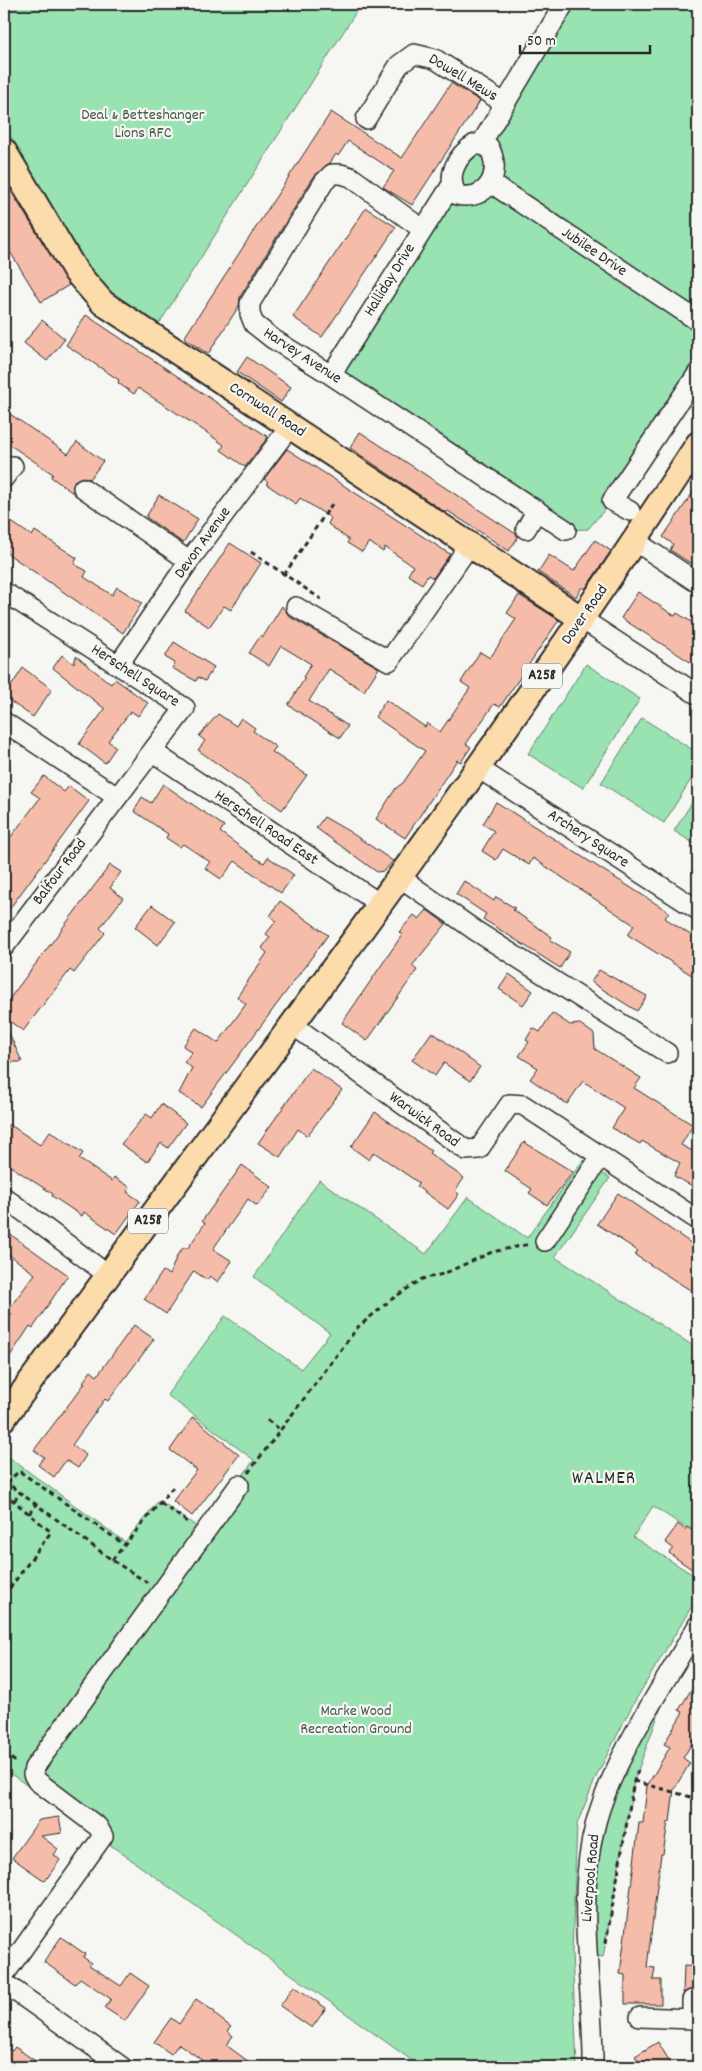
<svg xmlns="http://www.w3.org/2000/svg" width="702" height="2071" viewBox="0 0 702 2071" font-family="Dekko,sans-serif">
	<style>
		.green { fill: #99e2b1; stroke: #62866e }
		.building { fill: #f5bda9; stroke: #2b2b2b }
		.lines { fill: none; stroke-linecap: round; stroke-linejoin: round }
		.minor-casing { stroke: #2b2b2b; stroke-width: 22 }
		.major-casing { stroke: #2b2b2b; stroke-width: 28 }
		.path { stroke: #2b2b2b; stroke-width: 3; stroke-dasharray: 5 4; stroke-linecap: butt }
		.minor { stroke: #f6f6f2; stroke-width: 19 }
		.major { stroke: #fddcac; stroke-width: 24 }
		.labels { text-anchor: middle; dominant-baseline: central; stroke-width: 4.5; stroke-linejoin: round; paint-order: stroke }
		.shield { fill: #f6f6f2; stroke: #686867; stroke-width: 1 }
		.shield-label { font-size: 15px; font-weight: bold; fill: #2b2b2b }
		.street-label { font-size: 16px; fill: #2b2b2b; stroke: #f6f6f2 }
		.park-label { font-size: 16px; fill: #46594c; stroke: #f6f6f2 }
		.quarter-label { font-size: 19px; letter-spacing: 1px; fill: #2b2b2b; stroke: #f6f6f2 }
	</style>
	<rect width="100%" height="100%" fill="#f6f6f2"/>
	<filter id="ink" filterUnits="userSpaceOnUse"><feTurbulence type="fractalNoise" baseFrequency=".02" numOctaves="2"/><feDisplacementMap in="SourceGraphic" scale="10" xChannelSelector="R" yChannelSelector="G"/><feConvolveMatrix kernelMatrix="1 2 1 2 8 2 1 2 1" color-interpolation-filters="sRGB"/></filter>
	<g filter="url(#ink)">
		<path class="green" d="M4 4H361L157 327 102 292 4 125Z
			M564 4H698V373L612 501 588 529 566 530 331 375Z
			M586 664 640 699 583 788 528 754Z
			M642 718 698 753V768L664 823 601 783Z
			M698 793V846L674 831Z
			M583 1160 610 1178 555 1257 698 1349V1536L653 1506 633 1537 698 1578V1596L632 1706 597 1775 577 1824 572 1952 577 2067H421L4 1769V1460L7 1456 125 1542 159 1500 203 1531 254 1460 167 1395 225 1316 301 1369 330 1333 254 1277 319 1180 426 1254 468 1197 527 1238Z
			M666 1694 634 1781 603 1957 586 1954 596 1824Z"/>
		<path class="building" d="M451 83 480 101 412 205 383 187 394 171 348 141 338 156 336 154 330 163 314 176 240 297 239 306 208 354 184 338 331 112 402 158Z
			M4 180 69 285 41 302 4 242Z
			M366 208 396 227 322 337 293 317Z
			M86 315 268 437 245 467 221 450 224 445 203 430 138 388 134 394 118 383 119 380 66 345Z
			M42 320 65 339 47 361 24 343Z
			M247 357 291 387 281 402 237 372Z
			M10 414 68 454 77 442 103 461 90 479 83 477 74 481 73 493 51 477 53 474 4 441V424Z
			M360 432 516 534 518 537 509 551 448 511 446 513 350 448Z
			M287 449 450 554 433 578 428 575 422 584 408 575 413 566 385 547 383 552 369 542 362 552 347 543 349 540 328 524 331 518 300 498 296 504 266 484 268 482 264 479Z
			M698 485V555L692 564 670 550 673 544 663 537Z
			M159 495 198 519 183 543 146 517Z
			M4 517 32 536 35 531 77 558 74 564 87 571 84 577 112 595 117 587 142 603 123 633 4 551Z
			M595 540 611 551 585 589 582 587 576 597 538 572 549 555 574 571Z
			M230 543 261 563 231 610 224 606 209 627 185 611Z
			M638 592 675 616 677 613 698 626V667L621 618Z
			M519 595 559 620 500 707 494 704 466 744 471 747 461 762 457 760 405 838 376 819 396 788 403 783 425 751 375 717 386 700 425 727 427 723 440 732 470 688 461 682 480 652 490 658 516 619 507 613Z
			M282 606 290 617 379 668 364 691 329 669 309 701 348 726 340 738 288 705 305 678 303 677 311 664 281 646 269 666 249 653 261 635 263 637Z
			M174 642 214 667 205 681 198 677 196 681 172 668 175 663 165 657Z
			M62 655 74 664 76 656 111 684 115 679 148 703 138 716 131 711 108 741 116 747 105 763 79 744 105 709 53 668Z
			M23 668 52 689 33 717 4 697Z
			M218 714 236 726 241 718 255 728 253 731 276 747 272 752 307 775 282 810 198 750 205 741 199 736Z
			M44 776 64 792 69 786 89 801 4 916V846L40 798 31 792Z
			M163 784 224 826 220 832 254 857 264 863 268 857 294 875 281 893 235 861 221 879 205 868 210 862 183 844 180 847 166 838 168 834 134 811 142 797 151 803Z
			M496 802 669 912 665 918 698 940V979L628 935 634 925 533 858 529 865 503 849 496 860 482 851 494 831 483 824Z
			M324 817 350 832 393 861 384 871 377 872 316 828Z
			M110 865 121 872 110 888 123 898 100 928 105 933 74 973 70 970 23 1031 4 1017V1006Z
			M464 881 494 901 496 897 515 908 513 910 552 937 550 940 570 952 560 968 483 919 486 914 456 894Z
			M280 901 328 935 201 1107 179 1093 192 1068 184 1062 192 1052 183 1046 196 1028 218 1043 246 1004 237 997 267 953 262 948 270 937 266 934 276 921 270 916Z
			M152 905 175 922 158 945 135 927Z
			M427 910 446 924 412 966 417 970 367 1041 342 1023 402 935 399 932 414 915 419 919Z
			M599 970 647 996 637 1011 591 982Z
			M509 974 533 991 523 1005 499 989Z
			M552 1013 570 1025 580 1024 594 1034 595 1049 641 1078 634 1088 693 1125 681 1145 698 1154V1189L674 1176 680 1163 642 1141 640 1144 612 1128 624 1108 583 1081 567 1104 530 1079 538 1068 519 1056 529 1042 526 1040 533 1028 540 1032Z
			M4 1022 22 1062H4Z
			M432 1032 480 1067 470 1081 444 1063 435 1076 412 1060Z
			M311 1068 342 1090 307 1136 298 1129 280 1157 258 1143Z
			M161 1104 186 1123 168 1148 161 1143 147 1162 121 1144 146 1114 152 1118Z
			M375 1112 431 1151 429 1153 464 1178 455 1191 459 1194 448 1209 416 1186 419 1183 374 1152 369 1160 351 1147Z
			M9 1124 40 1145 50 1131 83 1153 79 1159 112 1181 114 1177 130 1187 127 1192 140 1201 116 1234 84 1212 82 1216 52 1196 53 1194 4 1162V1131Z
			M524 1142 573 1172 547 1205 529 1193 532 1189 505 1171Z
			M242 1165 272 1187 257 1206 248 1199 213 1249 232 1261 218 1282 210 1276 207 1280 194 1271 166 1314 144 1299 163 1271 169 1275 178 1254 183 1248H188L205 1223 202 1221Z
			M618 1193 698 1248V1295L635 1255 638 1251 597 1224Z
			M4 1230 68 1275 33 1328 30 1326 4 1365V1326L12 1314 7 1311 35 1274 4 1251Z
			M134 1325 154 1339 108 1401 105 1399 72 1445 86 1455 78 1468 66 1460 54 1477 38 1465 44 1457 34 1450 85 1383 83 1382 91 1371 97 1376Z
			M193 1417 239 1455 192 1516 173 1501 197 1470 170 1450Z
			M678 1524 685 1530 687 1527 698 1534V1562L693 1570 669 1553 673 1548 665 1542Z
			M698 1678V1733L683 1758 690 1763 674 1789 670 1822H668L663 1854H661L647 1967 655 1968 653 1980H661V2004H625V1975L620 1974 639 1823H643L647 1786 670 1747 664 1744 683 1712 679 1710Z
			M59 1817 62 1833 41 1836 58 1849 54 1855 60 1860 45 1881 12 1858 39 1820Z
			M61 1937 85 1954 83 1957 91 1963 89 1965 121 1986 130 1973 149 1986 125 2021 105 2008 111 1999 80 1978 75 1984 44 1962Z
			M684 1966 698 1967V1991L692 1989 683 1993Z
			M294 1986 326 2008 312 2028 280 2006Z
			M196 1999 215 2012 214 2014 231 2027 227 2031 233 2036 226 2045 256 2067H197L202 2060 179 2044 171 2054 154 2042 171 2018 179 2024Z
			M658 2042 673 2067H642L635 2056Z
			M4 2046 12 2051 15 2047 44 2067H4Z"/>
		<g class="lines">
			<g class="minor-casing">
				<path id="minor" d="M366 119 399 65 414 54 435 59 504 103
					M475 144 489 147C503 173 488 202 457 195 445 176 457 155 475 144Z
					M481 144 564 4
					M491 183 698 321
					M422 229 351 177 341 174H332L324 182 250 303V314L254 324 273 339 331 375 566 530
					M331 375 451 186
					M4 478 13 466
					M83 488 189 561
					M630 511 612 501 698 373
					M526 529 537 510
					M635 541 698 583
					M4 592 185 708 4 947
					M296 607 389 661 462 556 465 541
					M582 619 698 695
					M119 664 189 561 291 425
					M4 722 117 797
					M153 752 380 904
					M478 768 698 910
					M401 878 476 931 667 1053
					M293 1025 466 1150 479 1149 510 1104 523 1105 698 1220
					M4 1197 108 1275
					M545 1241 601 1156
					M4 1975 103 1836 98 1827 37 1781 33 1774 34 1768 239 1485
					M4 1983 122 2067
					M640 2017 692 2019V2000
					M593 2067C594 1986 574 1903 596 1822 614 1756 664 1685 698 1625"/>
			</g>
			<g class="major-casing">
				<path id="major" d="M4 151 76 272 103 303 582 619
					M4 1418C238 1095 481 779 698 444"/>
			</g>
			<path class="path" d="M251 552 321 599
				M284 575 332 504
				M267 1420 281 1430
				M248 1473 358 1327 392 1299 422 1279 443 1274 492 1252 530 1244
				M4 1481 112 1560 148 1583
				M7 1483 19 1471 125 1545
				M4 1493 51 1532 4 1596
				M14 1501 21 1492
				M161 1503 190 1524
				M29 1514 36 1504
				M112 1560 173 1487
				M4 1753 17 1763
				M634 1781 698 1799
				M606 1943 634 1781 639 1768"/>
			<use href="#minor" class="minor"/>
			<use href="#major" class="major"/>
		</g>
	</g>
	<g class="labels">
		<g class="shield">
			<rect x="522" y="663.5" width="40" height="25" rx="4"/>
			<rect x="128" y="1208.5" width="40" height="25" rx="4"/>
		</g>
		<g class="shield-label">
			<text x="542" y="676">A258</text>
			<text x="148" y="1221">A258</text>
		</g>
		<g class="street-label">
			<text transform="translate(463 78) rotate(31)">Dowell Mews</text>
			<text transform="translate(594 252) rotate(34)">Jubilee Drive</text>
			<text transform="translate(390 280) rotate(-58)">Halliday Drive</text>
			<text transform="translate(302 356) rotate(33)">Harvey Avenue</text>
			<text transform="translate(267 410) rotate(33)">Cornwall Road</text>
			<text transform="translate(203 543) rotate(-54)">Devon Avenue</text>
			<text transform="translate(585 615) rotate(-55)">Dover Road</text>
			<text transform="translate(135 676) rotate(33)">Herschell Square</text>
			<text transform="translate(266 828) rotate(34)">Herschell Road East</text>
			<text transform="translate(588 839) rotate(33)">Archery Square</text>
			<text transform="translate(60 872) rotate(-53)">Balfour Road</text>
			<text transform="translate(424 1120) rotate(36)">Warwick Road</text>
			<text transform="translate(591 1878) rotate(-85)">Liverpool Road</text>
		</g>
		<g class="park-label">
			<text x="143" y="115">Deal &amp; Betteshanger<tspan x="143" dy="18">Lions RFC</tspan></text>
			<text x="356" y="1711">Marke Wood<tspan x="356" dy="18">Recreation Ground</tspan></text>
		</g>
		<g class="quarter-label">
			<text x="604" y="1479">WALMER</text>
		</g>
	</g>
	<rect width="702" height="2071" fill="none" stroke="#f6f6f2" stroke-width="20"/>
	<rect x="10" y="10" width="682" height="2051" fill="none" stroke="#2b2b2b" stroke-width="2" filter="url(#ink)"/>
	<path d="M520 45v8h130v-8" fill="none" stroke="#2b2b2b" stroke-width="2.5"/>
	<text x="527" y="45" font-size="15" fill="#2b2b2b" stroke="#f6f6f2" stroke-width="4" paint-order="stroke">50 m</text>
</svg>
